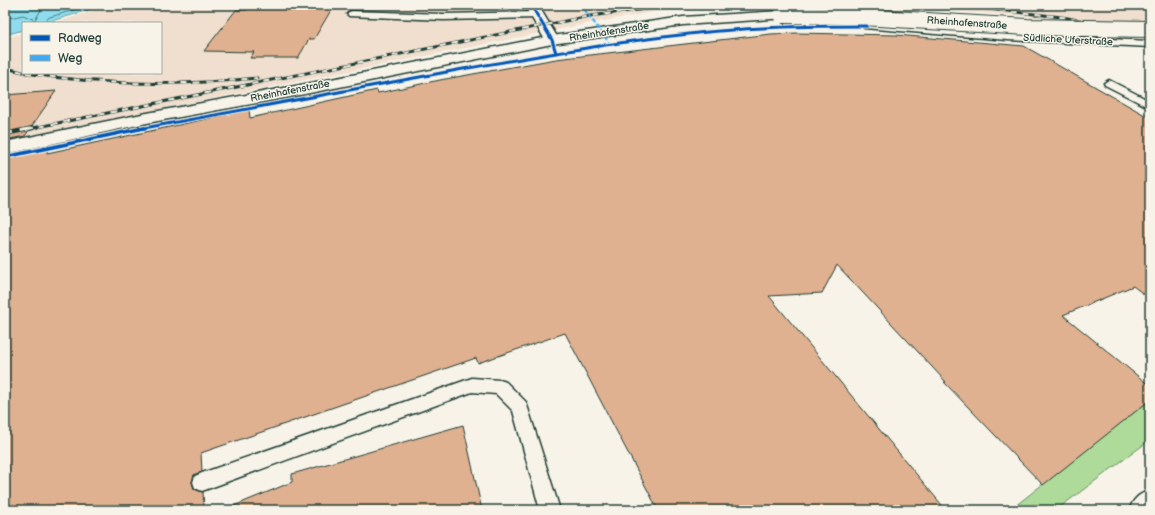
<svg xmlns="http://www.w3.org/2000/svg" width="1155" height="515" viewBox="0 0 1155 515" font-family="'Balsamiq Sans',sans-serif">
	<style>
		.built { fill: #f0dfce }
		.green { fill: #aedb99; stroke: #668c66 }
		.water { fill: #8edced; stroke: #629ca3 }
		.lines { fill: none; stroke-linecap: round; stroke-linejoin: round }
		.shore { stroke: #4b7d7e; stroke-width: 1 }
		.building { fill: #dfb190; stroke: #1f3d34 }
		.service-casing { stroke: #1f3d34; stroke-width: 3 }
		.minor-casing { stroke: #1f3d34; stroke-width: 3 }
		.secondary-casing { stroke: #1f3d34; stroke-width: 3 }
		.service { fill: #f7f3e8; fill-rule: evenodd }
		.minor { fill: #f7f3e8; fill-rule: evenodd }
		.secondary { fill: #f7f3e8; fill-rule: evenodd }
		.rail-far1-casing { stroke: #1f3d34; stroke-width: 3 }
		.rail-casing { stroke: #1f3d34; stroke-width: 4.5 }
		.rail-far1 { stroke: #f7f3e8; stroke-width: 2; stroke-dasharray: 6; stroke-linecap: butt }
		.rail { stroke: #f7f3e8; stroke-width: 3; stroke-dasharray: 8; stroke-linecap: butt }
		.secondary-bridge-casing { stroke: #1f3d34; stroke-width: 18; stroke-linecap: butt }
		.secondary-bridge { stroke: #f7f3e8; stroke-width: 16 }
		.quiet { stroke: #3fa9f5; stroke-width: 2; stroke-dasharray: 4.5 2; stroke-linecap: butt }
		.cycleway-far1-casing { stroke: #f7f3e8; stroke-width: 5 }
		.cycleway-casing { stroke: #f7f3e8; stroke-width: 6 }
		.cycleway-far1 { stroke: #0057b8; stroke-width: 3 }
		.cycleway { stroke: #0057b8; stroke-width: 3.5 }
		.labels { text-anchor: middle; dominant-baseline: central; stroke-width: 3; stroke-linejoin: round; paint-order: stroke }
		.far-street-label { font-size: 10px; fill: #1f3d34; stroke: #f7f3e8 }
	</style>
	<rect width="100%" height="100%" fill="#f7f3e8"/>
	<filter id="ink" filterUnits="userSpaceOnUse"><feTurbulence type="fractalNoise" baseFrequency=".025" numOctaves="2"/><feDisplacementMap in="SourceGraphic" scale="8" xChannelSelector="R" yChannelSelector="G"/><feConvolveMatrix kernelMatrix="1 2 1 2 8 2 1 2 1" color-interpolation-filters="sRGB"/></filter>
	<g filter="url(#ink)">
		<path class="built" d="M111 5H751L670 9 591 23 5 140V38L23 33V73H161V23H54Z
			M758 5H1142L1150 9V26L968 12Z"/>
		<path class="green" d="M1150 400V440L1056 510H1010Z"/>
		<path class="water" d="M5 5H105L45 23H23V30L5 35Z"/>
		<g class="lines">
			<path class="shore" d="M5 19 23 15 35 20 41 10 53 5
				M47 23V19L50 17 91 5"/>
		</g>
		<path class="building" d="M251 5H334L314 39H309L298 58H250L254 52 204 51 236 10H247Z
			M796 33 896 35 1024 46 1150 118V299L1133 286 1063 315 1150 386V400L1043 485 944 382H946L837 265 822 293 769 296 946 510H658L565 333 478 363 476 358 201 453 202 471 194 475 192 482 194 489 203 492 204 510H5V155L13 154 11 157 48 149 47 153 249 110 250 118 377 90 378 93 440 80 556 59 771 34Z
			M56 91 25 136 5 140V95Z
			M463 425 482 510H224L292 482V474Z"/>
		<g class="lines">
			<g class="service-casing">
				<path id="service" d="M352 11 443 14 537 12 542 15 537 18 443 20 349 16 347 14 349 12Z
					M867 23 1007 34 1150 41V47L1007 40 864 28 862 26Z
					M1109 80 1150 101V108L1105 85 1104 83Z
					M472 378 500 380 506 382 526 402 560 510H540L513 411 496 394 472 392 202 491 195 488 193 482 195 476 202 473Z"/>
			</g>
			<g class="minor-casing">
				<path id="minor" d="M524 5H538L559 40 557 43 552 44 547 43Z
					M1150 490V510H1129C1134 498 1138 495 1150 490Z"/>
			</g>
			<g class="secondary-casing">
				<path id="secondary" d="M782 11 787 12 789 15 787 18 683 25 552 44 295 96 147 123 5 154V142L147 113 295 86 552 36 683 17Z"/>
			</g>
			<use href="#service" class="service"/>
			<use href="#minor" class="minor"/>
			<use href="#secondary" class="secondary"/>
			<g class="rail-far1-casing">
				<path id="rail-far1" d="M952 5 1062 17 1150 33
					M5 68 23 72
					M26 73C103 86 179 86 257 78
					M28 129 590 16 677 5"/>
			</g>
			<g class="rail-casing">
				<path id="rail" d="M5 134 33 128"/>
			</g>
			<use href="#rail-far1" class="rail-far1"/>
			<use href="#rail" class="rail"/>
			<g class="secondary-bridge-casing">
				<path id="secondary-bridge" d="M782 15 845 16 1027 27 1150 29"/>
			</g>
			<use href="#secondary-bridge" class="secondary-bridge"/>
			<path class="quiet" d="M581 5 610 44"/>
			<g class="cycleway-far1-casing">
				<path id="cycleway-far1" d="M531 5 552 40 556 53
					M139 129C247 108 355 88 463 69 562 52 662 33 763 28 798 26 832 26 867 26"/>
			</g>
			<g class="cycleway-casing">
				<path id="cycleway" d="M5 157 144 128"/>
			</g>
			<use href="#cycleway-far1" class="cycleway-far1"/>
			<use href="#cycleway" class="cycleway"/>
		</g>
	</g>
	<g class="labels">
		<g class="far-street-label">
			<text transform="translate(967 23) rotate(4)">Rheinhafenstraße</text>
			<text transform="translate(609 32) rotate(-9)">Rheinhafenstraße</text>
			<text transform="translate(1068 40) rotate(3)">Südliche Uferstraße</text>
			<text transform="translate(290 91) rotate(-11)">Rheinhafenstraße</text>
		</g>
	</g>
	<rect width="1155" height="515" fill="none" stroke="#f7f3e8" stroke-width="20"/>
	<rect x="10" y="10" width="1135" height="495" fill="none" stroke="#1f3d34" stroke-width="1.5" filter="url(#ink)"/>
	<rect x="22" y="22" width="140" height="52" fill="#f7f3e8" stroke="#a1aaa0"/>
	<rect x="30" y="35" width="20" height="6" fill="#0057b8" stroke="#a1aaa0"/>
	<text x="58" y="42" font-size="12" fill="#1f3d34">Radweg</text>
	<rect x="30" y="55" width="20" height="6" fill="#3fa9f5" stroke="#a1aaa0"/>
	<text x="58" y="62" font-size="12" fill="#1f3d34">Weg</text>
</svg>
